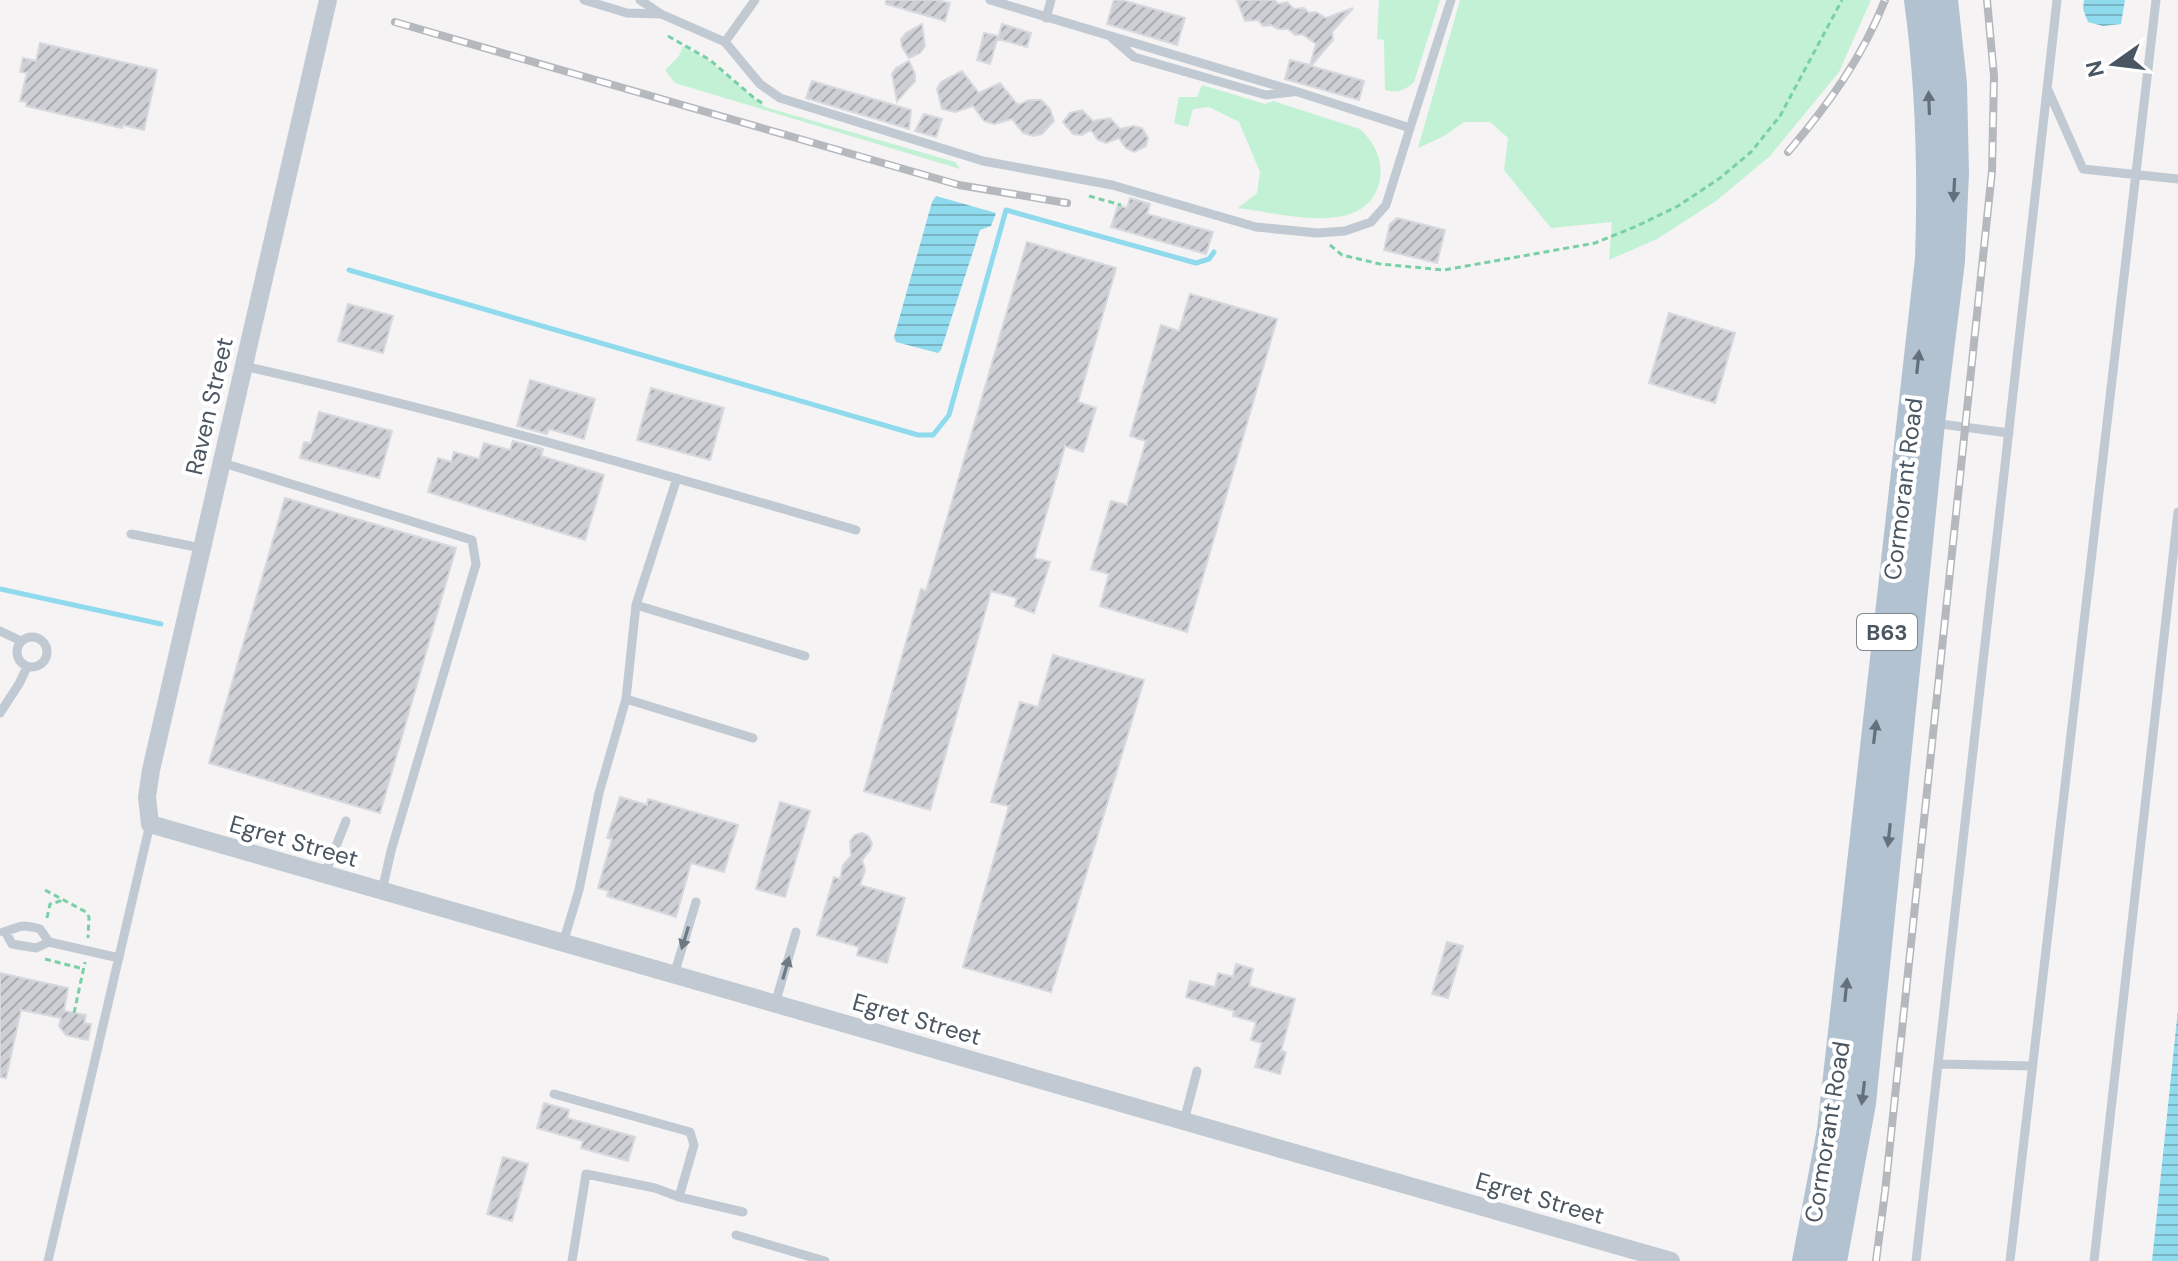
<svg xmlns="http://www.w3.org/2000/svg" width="2178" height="1261" viewBox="0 0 2178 1261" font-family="'DM Sans',sans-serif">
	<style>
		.grass { fill: #c3f1d5 }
		.water { fill: url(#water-rules) }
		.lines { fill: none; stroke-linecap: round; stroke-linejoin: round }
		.stream { stroke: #90daee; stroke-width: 5 }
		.building { fill: url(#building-hatch); stroke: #d7d9de; stroke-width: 2 }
		.path { stroke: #7ad0a6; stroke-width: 3; stroke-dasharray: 6 4; stroke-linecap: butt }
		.lane { stroke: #c1cad2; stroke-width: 9 }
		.street { stroke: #c1cad2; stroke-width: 18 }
		.primary { stroke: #b3c2d1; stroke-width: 28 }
		.rail-casing { stroke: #b5b8bd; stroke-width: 8 }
		.rail { stroke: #fff; stroke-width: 5; stroke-dasharray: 15; stroke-linecap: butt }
		.oneway { fill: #64717d }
		.oneway2 { fill: #6e7983 }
		.labels { text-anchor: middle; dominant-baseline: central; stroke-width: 8; stroke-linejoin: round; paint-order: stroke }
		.shield { fill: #fff; stroke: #808990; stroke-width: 2 }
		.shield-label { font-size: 22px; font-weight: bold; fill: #4a5661 }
		.street-label { font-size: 24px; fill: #4a5661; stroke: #fff }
	</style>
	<defs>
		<pattern id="water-rules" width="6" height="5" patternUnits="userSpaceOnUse" patternTransform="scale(2)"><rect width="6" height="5" fill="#90daee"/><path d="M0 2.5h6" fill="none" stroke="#78b4c4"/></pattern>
		<pattern id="building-hatch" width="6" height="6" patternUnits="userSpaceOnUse" patternTransform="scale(2)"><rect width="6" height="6" fill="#cdcfd5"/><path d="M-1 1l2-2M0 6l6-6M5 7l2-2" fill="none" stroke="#a8abb0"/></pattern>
	</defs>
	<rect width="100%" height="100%" fill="#f5f3f3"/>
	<path class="grass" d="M1379 0H1440L1414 82C1404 91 1398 93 1385 90L1384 40 1377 39Z
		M1460 0H1871L1839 72 1770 156 1716 201 1657 239 1609 260 1612 222 1551 228 1504 170 1508 138 1490 122H1464L1444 136 1418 148Z
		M683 46 709 61 765 107 955 162 960 169 675 83 665 70 679 56Z
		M1202 85 1265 104 1273 101 1360 129C1374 143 1383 158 1380 179 1369 240 1280 213 1238 208L1257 193 1260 172 1239 122 1209 107 1193 109 1188 127 1174 123 1179 97H1197Z"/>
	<path class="water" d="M2084 0H2125L2121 24 2103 26 2088 22 2083 9Z
		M936 196 996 213 991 226 980 230 941 350 938 353 896 342 894 337 932 202Z
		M2178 1009V1261H2152Z"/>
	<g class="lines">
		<path class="stream" d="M349 270 918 435H933L949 415 1006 210 1196 263 1209 259 1214 252
			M0 589 161 624"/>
	</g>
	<path class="building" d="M886 0H936L950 3 945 21 886 4Z
		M1114 0H1122L1185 18 1177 45 1107 24Z
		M1237 0H1274L1279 4 1287 2 1294 9 1304 8 1309 13 1316 12 1326 18 1353 8 1332 32 1333 40 1311 66 1364 81 1359 100 1285 79 1290 60 1310 65 1316 44 1302 34 1295 35 1288 29H1278L1271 25 1263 26 1258 20 1245 21Z
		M922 24 925 46 920 53 909 58 902 47 901 39 906 33Z
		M1002 24 1031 33 1027 47 998 39Z
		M984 33 998 36 990 64 977 60Z
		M40 43 157 70 144 130 123 125 122 128 26 106 27 102 20 101 27 73 20 72 23 58 36 61Z
		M909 61 915 74V81L897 101 892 74 896 68Z
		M962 71 979 93 1000 83 1018 105 1029 100H1041L1050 109 1054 121 1042 134 1033 136 1023 133 1012 119 994 124 984 121 973 106 955 112 942 109 937 89 941 82Z
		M812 81 911 110 909 129 806 98Z
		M1082 110 1093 121 1110 118 1120 129 1134 126 1142 128 1148 138 1146 146 1134 152 1126 148 1119 138 1106 143 1098 140 1091 130 1082 135 1073 134 1063 122 1070 113Z
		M924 114 942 119 936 137 915 131Z
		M1130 198 1150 204 1147 214 1213 232 1206 254 1111 227 1118 205 1127 208Z
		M1397 218 1445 230 1437 263 1384 250 1390 224Z
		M1027 242 1116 268 1078 402 1096 408 1083 452 1065 446 1034 558 1050 562 1034 613 1015 606 1017 598 991 591 930 810 864 791 921 589 926 591Z
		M1190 294 1277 319 1187 632 1100 606 1109 574 1091 569 1111 501 1127 505 1146 441 1130 436 1161 325 1179 331Z
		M348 304 393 316 383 353 338 341Z
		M1669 313 1735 333 1715 403 1649 383Z
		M530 380 595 399 584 439 549 429 547 434 517 426Z
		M651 388 724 408 710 460 637 440Z
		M319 412 392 431 379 478 300 458 304 442 311 443Z
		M513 441 543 449 541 456 604 475 585 540 428 492 438 458 451 462 454 452 479 459 484 443 510 450Z
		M285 498 456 548 380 813 209 763Z
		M1053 655 1144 680 1051 992 963 967 1009 806 991 802 1020 702 1038 707Z
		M620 797 647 805 648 799 738 825 724 872 691 863 676 917 607 896 609 891 598 888 612 839 607 838Z
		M780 802 810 811 785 897 756 889Z
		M862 833 868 836 872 843 870 850 862 860 865 870 860 885 905 898 887 963 857 955 859 947 817 935 834 877 840 879 843 865 851 856 850 841 855 835Z
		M1447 942 1463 946 1448 998 1432 994Z
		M1236 964 1253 969 1249 986 1295 999 1281 1051 1286 1052 1280 1074 1255 1067 1262 1043 1251 1040 1256 1022 1233 1016 1234 1011 1186 997 1190 981 1215 987 1218 973 1233 977Z
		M0 973 68 988 64 1011 86 1015 84 1023 91 1024 88 1040 66 1035 59 1026 61 1018 21 1010 6 1078 0 1077Z
		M544 1103 569 1110 567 1118 635 1137 628 1161 581 1148 583 1141 537 1128Z
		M503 1157 528 1164 512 1221 487 1214Z"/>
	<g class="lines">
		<path class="path" d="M668 36 710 60 753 97 765 105
			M1089 196 1121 205
			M1330 245 1342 255 1380 264 1444 270 1595 243 1637 226 1678 206 1720 178 1751 152 1780 116 1842 0
			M45 890 86 912 89 917 88 938
			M47 918 50 904 64 900
			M45 959 84 969
			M74 1013 85 962"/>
		<path class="lane" d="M584 0 627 13 661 14
			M640 0 661 14 725 42 760 84 780 98 983 161 1112 185 1256 227 1317 233 1345 231 1371 222 1386 205 1410 128 1298 92 990 0
			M1046 18 1051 0
			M1112 38 1134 57 1266 95 1292 92
			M725 42 755 0
			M2048 90 2083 169 2178 179
			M1410 128 1451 0
			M243 366C449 412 653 471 856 530
			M1933 423 2009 433
			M220 462 472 540 476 564 391 851 382 891
			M131 534 201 548
			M636 605 677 478
			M0 631 21 641
			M17 652a15 15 0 1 1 30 0a15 15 0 1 1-30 0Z
			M626 699 753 738
			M0 713 19 684 27 667
			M325 874 346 821
			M3 932C23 927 17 923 40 929L49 942
			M6 933 12 944 36 948 49 942 119 958
			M563 943 579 890 599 793 626 699 636 605 805 656
			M674 975 696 902
			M775 1004 796 932
			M1939 1064 2032 1066
			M554 1094 690 1132 694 1145 679 1197
			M1184 1121 1197 1071
			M736 1235 825 1261
			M48 1261 150 824
			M572 1261 586 1174 655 1188 679 1197 743 1212
			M1916 1261 2057 0
			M2010 1261 2156 0
			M2094 1261 2178 512"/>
		<path class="street" d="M328 0 151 770 147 797 150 824 1671 1261"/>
		<path class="primary" d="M1806 1261 1831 1130 1929 259C1932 171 1930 86 1918 0
			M1833 1261 1862 1103 1931 423 1951 261 1955 173 1953 84 1944 0"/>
		<g class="rail-casing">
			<path id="rail" d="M395 22 959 185 1067 203
				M1788 152C1828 105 1862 58 1885 0
				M1876 1261 1885 1192 1992 171 1994 76 1987 0"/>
		</g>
		<use href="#rail" class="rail"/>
	</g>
	<defs><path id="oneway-solid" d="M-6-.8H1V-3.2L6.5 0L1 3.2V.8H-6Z" transform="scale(2)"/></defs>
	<g class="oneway">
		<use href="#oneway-solid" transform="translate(1929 103) rotate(-92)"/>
		<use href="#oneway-solid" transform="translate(1954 190) rotate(93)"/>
		<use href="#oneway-solid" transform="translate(1918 362) rotate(-84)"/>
		<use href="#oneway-solid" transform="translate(1875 732) rotate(-83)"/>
		<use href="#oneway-solid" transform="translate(1889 835) rotate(96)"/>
		<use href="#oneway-solid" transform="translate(1846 990) rotate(-84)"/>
		<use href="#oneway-solid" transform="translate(1863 1093) rotate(97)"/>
	</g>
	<g class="oneway2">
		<use href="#oneway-solid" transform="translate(685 938) rotate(107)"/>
		<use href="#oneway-solid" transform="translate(786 968) rotate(-74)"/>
	</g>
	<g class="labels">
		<rect class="shield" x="1857" y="614" width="60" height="36" rx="6"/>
		<g class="shield-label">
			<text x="1887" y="632">B63</text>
		</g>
		<g class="street-label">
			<text transform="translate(209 406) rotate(-77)">Raven Street</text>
			<text transform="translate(1903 489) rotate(-83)">Cormorant Road</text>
			<text transform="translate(294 841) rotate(16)">Egret Street</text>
			<text transform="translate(917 1019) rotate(16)">Egret Street</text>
			<text transform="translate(1827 1132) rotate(-81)">Cormorant Road</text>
			<text transform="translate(1540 1198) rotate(16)">Egret Street</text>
		</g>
	</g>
	<g transform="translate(2114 64) rotate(256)" stroke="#ffffff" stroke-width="6" paint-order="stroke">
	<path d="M0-6L14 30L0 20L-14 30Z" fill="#4a5661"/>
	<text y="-12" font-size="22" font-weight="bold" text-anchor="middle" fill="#4a5661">N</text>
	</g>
</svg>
